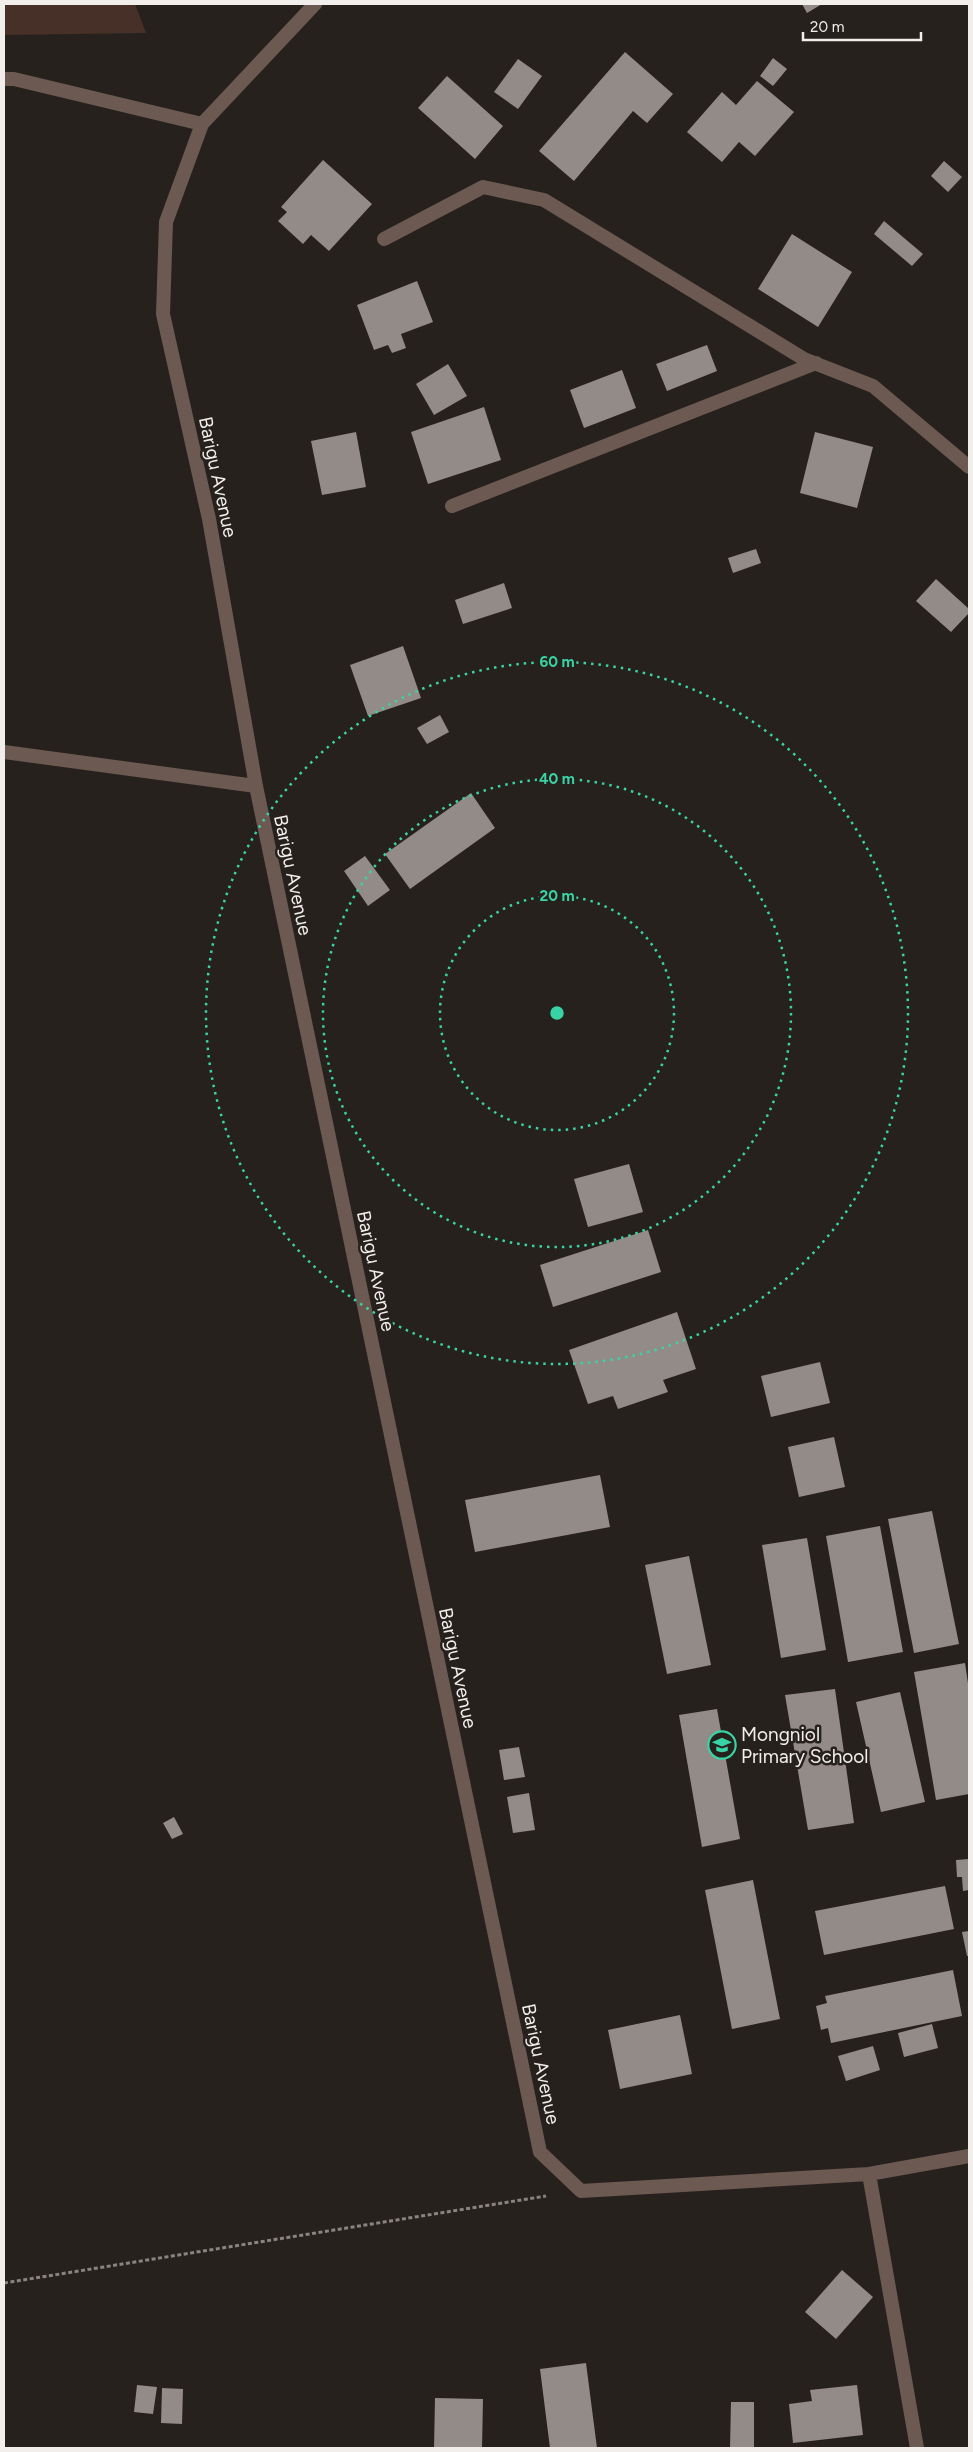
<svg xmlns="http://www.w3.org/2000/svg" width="973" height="2452" viewBox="0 0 973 2452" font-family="Figtree,sans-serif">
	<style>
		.green { fill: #473027 }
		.building { fill: #938b88 }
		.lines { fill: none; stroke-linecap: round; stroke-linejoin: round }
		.path { stroke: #898381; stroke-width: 3; stroke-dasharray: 4 2.5; stroke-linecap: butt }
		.minor { stroke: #6c5951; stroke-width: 14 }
		.ring { fill: none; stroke: #39d4a5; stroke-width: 2.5; stroke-dasharray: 2.5 5 }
		.labels { text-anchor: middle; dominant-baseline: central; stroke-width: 5; stroke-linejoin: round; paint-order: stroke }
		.street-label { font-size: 19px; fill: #f2eeec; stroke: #27211e }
		.poi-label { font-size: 19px; fill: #f2eeec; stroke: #27211e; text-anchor: start }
		.centre { fill: #39d4a5; stroke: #27211e; stroke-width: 2.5 }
		.ring-label { font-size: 15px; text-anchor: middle; font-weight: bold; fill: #39d4a5; stroke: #27211e; stroke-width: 5; stroke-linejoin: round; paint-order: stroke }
	</style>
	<rect width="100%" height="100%" fill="#27211e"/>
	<path class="green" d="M4 4H135L146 33 4 35Z"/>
	<path class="building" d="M802 4H822L807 13Z
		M625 52 673 94 647 123 633 111 574 181 539 151Z
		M773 58 787 69 773 86 760 76Z
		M518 59 542 76 518 109 494 92Z
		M447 76 503 126 475 159 418 108Z
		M757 81 794 112 755 156 739 142 722 162 687 132 722 92 736 105Z
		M323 160 372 204 329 251 311 235 303 244 278 221 287 212 281 207Z
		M944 161 962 177 948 192 931 176Z
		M884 221 923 254 912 266 874 234Z
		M792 234 852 272 818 327 758 289Z
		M417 281 433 322 401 334 406 348 392 353 388 345 374 350 357 305Z
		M707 345 717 371 667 391 656 364Z
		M448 364 467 396 434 415 416 384Z
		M622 370 636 408 584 428 570 390Z
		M484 407 501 460 428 484 411 432Z
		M356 432 366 487 322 495 311 441Z
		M815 432 873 447 857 508 800 493Z
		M756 549 761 563 733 573 728 558Z
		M936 579 969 609V613L951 632 916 601Z
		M504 583 512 608 463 624 455 600Z
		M403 646 421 698 368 716 350 665Z
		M440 715 449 732 427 744 417 728Z
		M471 793 495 828 410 889 385 854Z
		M365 856 390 890 368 906 344 871Z
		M629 1164 643 1212 588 1227 574 1179Z
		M648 1230 661 1272 553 1307 540 1265Z
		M677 1312 696 1369 663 1380 668 1392 618 1409 613 1396 588 1404 569 1350Z
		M820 1362 830 1403 771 1417 761 1376Z
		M834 1437 845 1487 799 1497 788 1447Z
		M600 1475 610 1527 475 1552 465 1500Z
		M932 1511 959 1644 914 1653 888 1519Z
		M880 1526 903 1652 848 1662 826 1536Z
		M807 1538 826 1650 781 1658 762 1545Z
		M689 1556 711 1665 667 1674 645 1565Z
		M965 1663 969 1690V1794L936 1800 914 1672Z
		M835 1689 854 1823 808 1830 785 1695Z
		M900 1692 925 1802 881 1812 856 1702Z
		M717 1709 740 1839 702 1847 679 1715Z
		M519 1747 525 1777 504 1780 499 1750Z
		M529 1793 535 1830 513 1833 507 1797Z
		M174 1817 183 1834 172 1839 163 1823Z
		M969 1859V1890L963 1891 962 1877H957L956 1860Z
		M753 1880 780 2019 732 2029 705 1890Z
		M945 1886 954 1929 824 1955 815 1911Z
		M969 1931V1956H967L962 1932Z
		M953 1970 962 2016 831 2043 828 2028 821 2030 816 2006 827 2003 825 1996Z
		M680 2015 692 2074 620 2089 608 2030Z
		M932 2024 938 2048 904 2057 898 2033Z
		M873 2046 880 2070 846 2081 838 2056Z
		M842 2270 873 2297 836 2339 805 2312Z
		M586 2363 597 2448H550L540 2369Z
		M137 2385 157 2387 153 2414 134 2412Z
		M857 2385 863 2435 793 2443 789 2404 812 2401 810 2390Z
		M162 2388 183 2389 182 2424 161 2423Z
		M435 2398 483 2399 482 2448H434Z
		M731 2402H754V2448H730Z"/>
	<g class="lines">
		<path class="path" d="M4 2283 546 2196"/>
		<path class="minor" d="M315 4 202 124 166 222 163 314 209 519 256 786 540 2152 581 2191 869 2174 969 2156
			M4 79H14L202 124
			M384 239 483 187 544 200 804 359 873 386 969 467
			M452 506 816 363
			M4 752 256 786
			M869 2174 917 2448"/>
	</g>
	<g class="ring">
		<circle cx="557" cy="1013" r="117"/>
		<circle cx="557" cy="1013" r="234"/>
		<circle cx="557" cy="1013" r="351"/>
	</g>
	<defs>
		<g id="school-ring" transform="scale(1.4375)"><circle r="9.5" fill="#27211e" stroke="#39d4a5" stroke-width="1.5"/><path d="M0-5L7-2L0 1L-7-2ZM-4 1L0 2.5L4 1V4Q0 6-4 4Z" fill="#39d4a5"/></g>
	</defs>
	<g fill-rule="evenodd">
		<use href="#school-ring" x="722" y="1745"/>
	</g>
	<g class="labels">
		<g class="street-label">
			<text transform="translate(218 477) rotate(78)">Barigu Avenue</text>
			<text transform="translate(293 875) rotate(78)">Barigu Avenue</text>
			<text transform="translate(376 1271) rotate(78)">Barigu Avenue</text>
			<text transform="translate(458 1668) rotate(78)">Barigu Avenue</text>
			<text transform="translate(541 2064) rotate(78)">Barigu Avenue</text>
		</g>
		<g class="poi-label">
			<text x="741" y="1734">Mongniol<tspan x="741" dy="22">Primary School</tspan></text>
		</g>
	</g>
	<circle cx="557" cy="1013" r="8" class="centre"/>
	<g class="ring-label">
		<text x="557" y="667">60 m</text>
		<text x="557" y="784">40 m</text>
		<text x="557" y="901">20 m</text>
	</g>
	<rect width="973" height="2452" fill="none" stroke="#f2eeec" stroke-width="10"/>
	<path d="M803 32v8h118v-8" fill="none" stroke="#f2eeec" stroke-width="2.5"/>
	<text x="810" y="32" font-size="15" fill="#f2eeec" stroke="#27211e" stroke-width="4" paint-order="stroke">20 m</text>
</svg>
